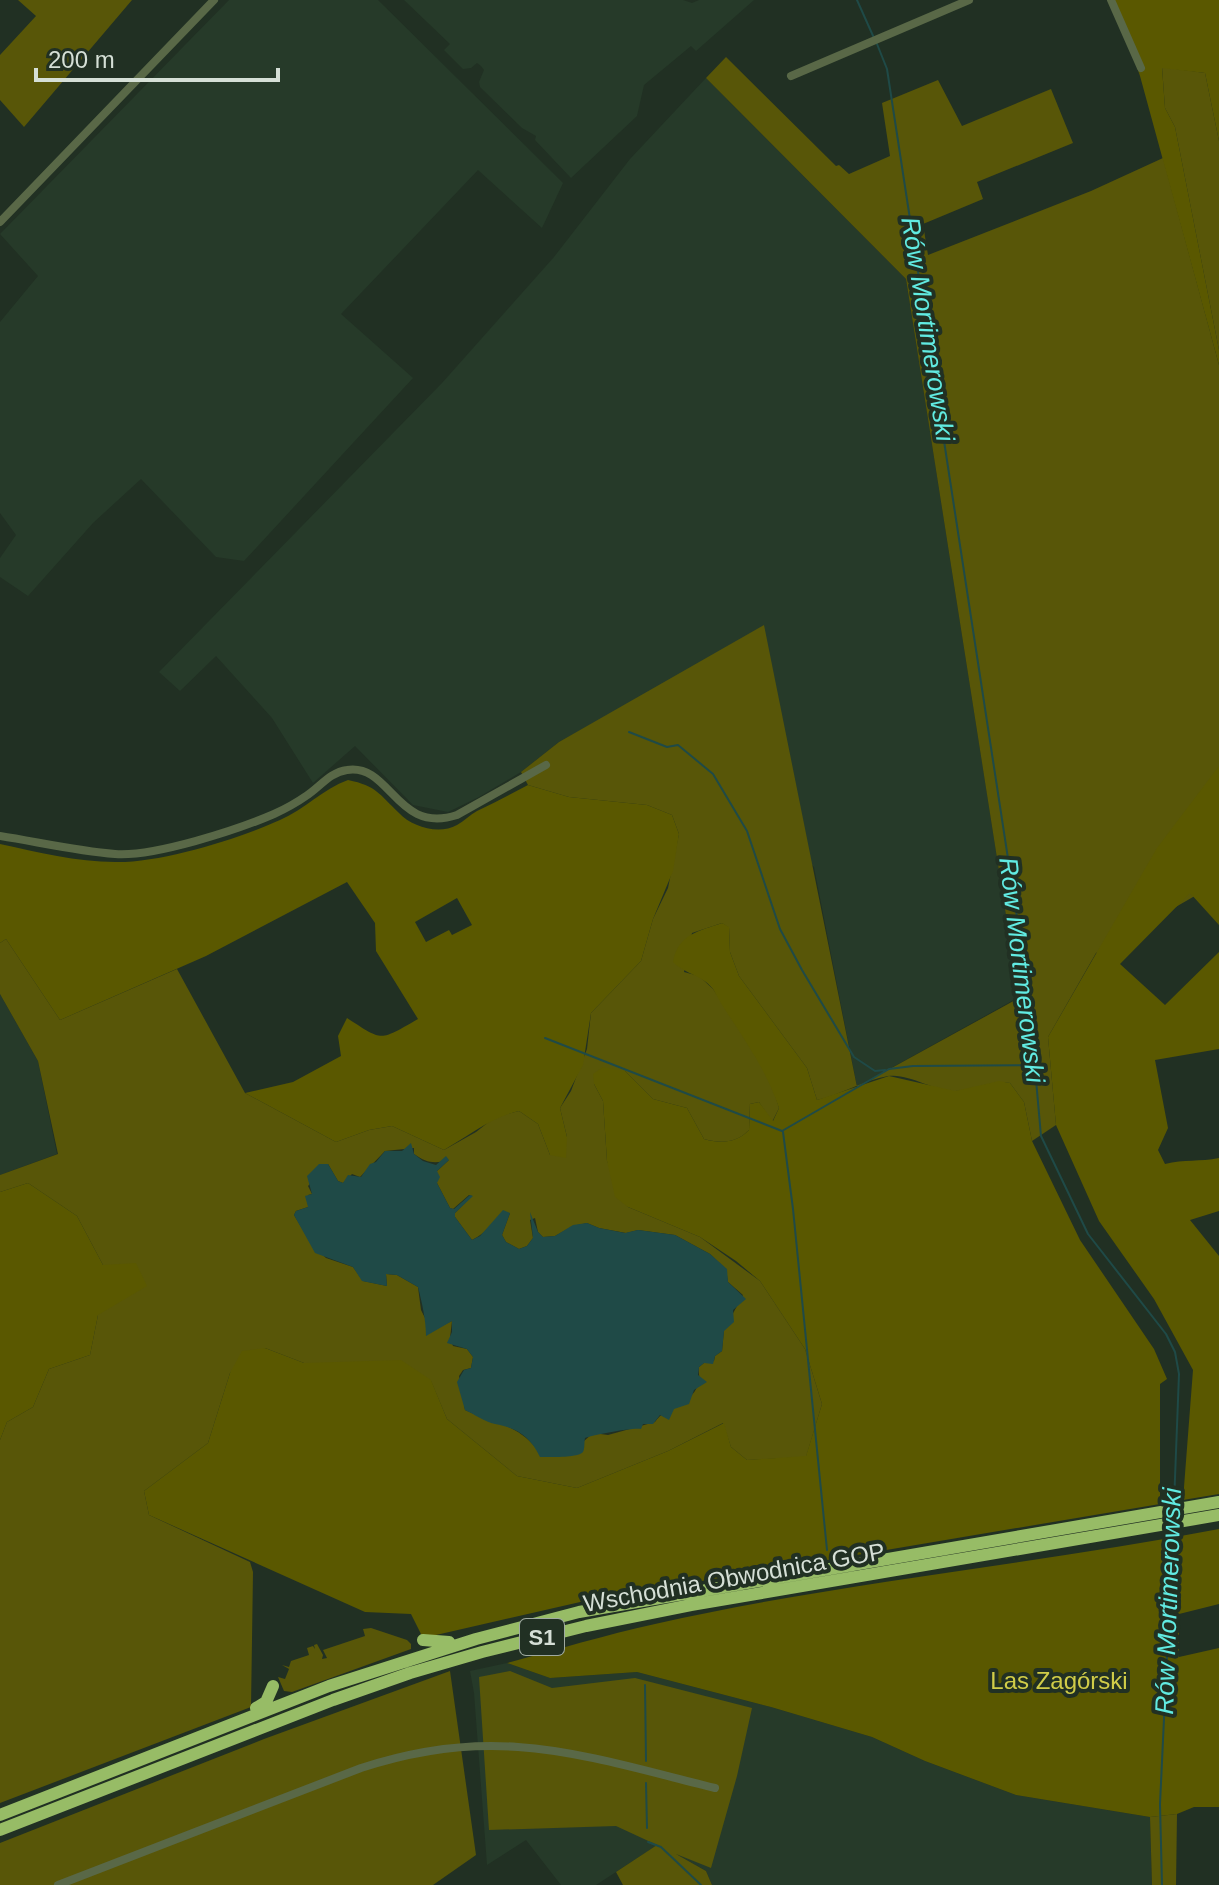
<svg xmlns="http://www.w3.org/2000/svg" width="1219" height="1885" viewBox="0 0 1219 1885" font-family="Arial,sans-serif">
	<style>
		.built { fill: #263a29 }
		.green { fill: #585608; fill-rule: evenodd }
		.forest { fill: #5a5800; fill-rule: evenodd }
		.water { fill: #1f4a47 }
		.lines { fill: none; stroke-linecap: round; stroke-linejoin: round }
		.stream { stroke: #1f4a47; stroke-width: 2 }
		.minor { stroke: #596847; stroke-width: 8 }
		.highway { stroke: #97bc66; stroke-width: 12 }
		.labels { text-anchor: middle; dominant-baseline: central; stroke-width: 8; stroke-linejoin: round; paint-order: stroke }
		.shield { fill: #213023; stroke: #9faaa0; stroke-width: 2 }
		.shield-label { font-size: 22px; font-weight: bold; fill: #d5dfd6 }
		.street-label { font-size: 24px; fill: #d5dfd6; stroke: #213023 }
		.park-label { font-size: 24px; fill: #d0cc48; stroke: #213023 }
		.water-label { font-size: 26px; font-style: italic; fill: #61ebe2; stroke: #213023 }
	</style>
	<rect width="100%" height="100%" fill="#213023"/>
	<path class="built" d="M229 0H378L563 183 542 228 478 170 341 314 413 378 244 561 216 557 141 479 93 523 28 596 0 577V558L16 535 0 513V322L38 276 0 234Z
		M404 0H683L692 3 699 0H754L696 51 691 46 644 85 637 116 571 178 535 140 536 136 522 128 480 87 479 82 484 70 481 66 477 63 471 68 463 69 444 50 450 44Z
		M706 78 906 279 1019 997 857 1087 814 867 641 697 559 742 521 772 479 797 448 812 413 805 355 746 313 783 272 718 216 656 180 691 159 672 442 383 554 257 630 159Z
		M0 994 38 1061 57 1154 0 1175Z
		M507 1663 550 1678 637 1672 771 1707 872 1737 925 1761 1016 1795 1150 1817 1152 1885H712L706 1871 659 1844 596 1885H561L526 1840 487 1865 474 1693 470 1671Z"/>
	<path class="green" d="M18 0H132L24 127 0 100V55L36 16Z
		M726 57 836 166 839 165 849 174 890 156 882 103 938 80 962 126 1051 89 1073 143 977 182 983 199 923 224 928 255 1091 191 1163 158 1219 365V882L1096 953 1048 1037 1056 1125 1032 1141 1024 1102 1010 1083C990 1079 974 1091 955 1091 933 1091 909 1073 888 1076 864 1080 840 1095 817 1100L807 1068 739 976 730 952 729 928 722 923 692 933 684 972 699 976 713 989 749 1043 772 1085 779 1108 772 1122 759 1102 750 1104 749 1130C736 1143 722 1144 704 1139L687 1108 653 1099 625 1071 594 1084 603 1101 607 1161 628 1207 700 1237 760 1281 805 1349 822 1404 806 1457 747 1460 731 1447 723 1423 668 1451 577 1488 517 1476 447 1419 431 1381 334 1363H304L265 1348 230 1373 208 1443 144 1491 149 1515 250 1562 253 1572 251 1707 0 1803V1440L7 1422 33 1407 49 1369 90 1355 98 1315 103 1265 77 1216 28 1183 0 1192V1175L58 1154 38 1061 0 994V943L6 939 60 1020 177 969 245 1093 336 1142 369 1130 392 1126 444 1150 476 1132 495 1117 519 1111 538 1124 550 1155 567 1137 560 1108 571 1091 587 1049 591 1013 641 961 653 919 668 888 679 834 672 815 647 805 569 797 528 785 521 772 559 742 764 625 857 1087 1019 998 906 279 706 78ZM414 1148V1154C427 1163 434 1164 449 1160L437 1171V1183L450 1208 453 1209 469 1195 472 1196 455 1213V1217L472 1240C487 1233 494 1219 510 1213L502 1235 506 1242 519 1249 527 1246 533 1238 530 1220 535 1218 538 1232 543 1237 555 1236 573 1226 587 1223 599 1228 626 1233 638 1230 675 1235 710 1254 726 1269 728 1282 743 1295 724 1330 722 1351 715 1356 714 1361 704 1363 699 1367C698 1372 700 1376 699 1380 696 1404 665 1406 655 1422L608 1435 593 1433 583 1442 535 1447C516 1424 490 1422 465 1410L459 1376 463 1370 471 1368 473 1357 467 1349 453 1346 450 1338 452 1321 441 1326 426 1320 421 1310 418 1287 397 1275 386 1274 387 1286 363 1281 353 1267 326 1258 312 1245 294 1215 296 1211 308 1207V1195L312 1194 308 1186 328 1164 338 1181 343 1183 352 1174 360 1177 385 1151Z
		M1162 67 1205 73 1219 141V350L1175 127 1165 108Z
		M371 1628 407 1640 411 1644V1649L292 1692 284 1691 278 1677 285 1679 289 1669 282 1665 289 1667 291 1661 309 1655 307 1648 313 1646 315 1649 314 1645 317 1644 323 1655 322 1659 327 1658 323 1650 365 1636 363 1629Z
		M450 1671 476 1855 433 1885H0V1843L264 1739Z
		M510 1671 552 1688 635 1678 752 1708 737 1776 711 1868 676 1854 706 1871 712 1885H623L616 1872 657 1845 616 1826 489 1830 479 1677Z
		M1177 1814 1176 1885H1152L1150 1817Z"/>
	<path class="forest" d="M1114 0H1219V141L1205 73 1162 68 1165 108 1175 127 1219 350V365L1140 76Z
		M1219 766V925L1190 893 1120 964 1165 1005 1219 952V1049L1155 1060 1168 1128 1158 1150 1165 1164C1184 1159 1200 1162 1219 1158V1211L1190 1220 1219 1256V1494L1183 1500 1193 1370 1154 1299 1099 1221 1056 1125 1048 1037 1157 848Z
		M348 780C377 786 379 794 399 813 412 827 439 835 457 825 464 821 470 815 477 811 494 803 511 794 528 785L569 797 647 805 672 815 679 834 673 871 653 919 641 961 591 1013 583 1065 560 1108 567 1137 566 1158 550 1155 538 1124 519 1111C490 1118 470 1135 444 1150L392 1126 369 1130 336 1142 245 1093 293 1082 341 1056 338 1036 347 1018C384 1042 379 1041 418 1019L376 951 375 923 347 882 206 956 60 1020 6 939 0 943V844C37 852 77 862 115 862 161 863 238 839 280 820 305 809 323 789 348 780ZM457 898 472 925 452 935 449 930 426 942 415 922Z
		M722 923 729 927 730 952 739 976 807 1068 817 1100 889 1076 955 1091 999 1081 1010 1083 1024 1102 1032 1141 1080 1240 1154 1349 1167 1379 1160 1384V1504L589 1600 423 1638 411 1614 365 1612 149 1515 144 1491 208 1443 230 1373 242 1351 265 1348 304 1363 401 1360 431 1380 447 1419 517 1476 577 1488 668 1451 724 1423 731 1447 747 1460 806 1456 822 1404 805 1349 760 1281 736 1261 700 1237 628 1207 615 1197 607 1161 603 1101 594 1084 593 1074 603 1067 625 1071 653 1099 687 1108 704 1139C721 1144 736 1143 749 1130L750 1104 759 1102 773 1121 779 1108C766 1069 744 1039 722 1005 719 1000 716 994 713 989 702 975 685 974 673 962 678 934 699 931 722 923Z
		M28 1183 77 1216 103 1265 136 1263 147 1286 98 1315 90 1355 49 1369 33 1407 7 1422 0 1440V1192Z
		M1219 1529V1604L1179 1614V1657L1219 1648V1807H1194L1177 1814 1150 1817 1016 1795 925 1761 872 1737 771 1707 637 1672 550 1678 507 1663C556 1650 605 1635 655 1624 841 1582 1032 1565 1219 1529Z"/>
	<path class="water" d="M411 1143 414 1154 423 1161 436 1165 446 1156 449 1160 437 1171 440 1177 437 1183 450 1208 454 1209 470 1195 473 1196 455 1213V1217L472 1240 480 1236 503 1210 510 1213 502 1235 506 1242 519 1249 527 1246 533 1238 530 1212 538 1232 543 1237 555 1236 573 1225 587 1223 599 1228 625 1233 638 1230 675 1235 710 1254 727 1269 728 1282 746 1299 733 1310 734 1322 724 1331 722 1351 715 1356 713 1364 704 1363 699 1367 698 1375 707 1382 694 1390 689 1404 674 1409 669 1420 660 1415 653 1424H643L641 1429C635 1427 591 1435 585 1438 584 1443 585 1448 583 1452 578 1458 549 1457 540 1457 530 1436 517 1428 495 1424 485 1422 474 1414 465 1410L457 1382 464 1370 471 1368 473 1357 467 1349 447 1343 452 1332V1321L426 1336C426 1320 422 1303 418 1287L397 1275 386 1274 387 1286 362 1281 353 1267 315 1253 294 1215 296 1211 308 1207 305 1196 312 1194 307 1176 319 1164H328L338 1181 343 1183 348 1175 361 1177 370 1164 376 1162 385 1151H402Z"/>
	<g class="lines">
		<path class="stream" d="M857 0 874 38
			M877 44 887 69 1028 989 1041 1136 1088 1234 1166 1334 1175 1352 1179 1374 1174 1504
			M629 732 667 747 678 745 713 774 747 831 780 929 802 970 854 1057 875 1071 885 1070
			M545 1038 782 1131 889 1069 913 1066 1034 1065
			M783 1132 793 1209 827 1550
			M645 1685 646 1761
			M646 1783 647 1828
			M648 1842 661 1847 701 1885
			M1162 1885 1160 1804 1173 1527"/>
		<path class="minor" d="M1111 0 1141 68
			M791 76 969 0
			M0 222 214 0
			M0 836C38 842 77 851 115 854 154 857 237 830 274 814 285 809 296 803 306 796 320 787 330 772 347 770 391 763 396 835 457 815L546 765
			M58 1885 361 1768C410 1752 466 1743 518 1747 581 1751 653 1773 715 1788"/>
		<path class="highway" d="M423 1640 449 1642
			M256 1708 266 1702 273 1686
			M0 1815 329 1686 476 1639 579 1612 1219 1502
			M0 1830 333 1700 410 1673 482 1652 586 1626 691 1605 1219 1515"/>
	</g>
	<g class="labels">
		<rect class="shield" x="520" y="1619" width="44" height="36" rx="6"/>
		<g class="shield-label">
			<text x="542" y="1637">S1</text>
		</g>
		<g class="street-label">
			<text transform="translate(734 1577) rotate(-10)">Wschodnia Obwodnica GOP</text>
		</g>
		<g class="park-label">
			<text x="1059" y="1680">Las Zagórski</text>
		</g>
		<g class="water-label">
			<text transform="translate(928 329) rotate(81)">Rów Mortimerowski</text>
			<text transform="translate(1022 970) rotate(83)">Rów Mortimerowski</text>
			<text transform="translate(1168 1601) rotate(-88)">Rów Mortimerowski</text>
		</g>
	</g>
	<path d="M36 68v12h242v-12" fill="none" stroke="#d5dfd6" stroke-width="4"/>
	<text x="48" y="68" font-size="24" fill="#d5dfd6" stroke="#213023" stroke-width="6" paint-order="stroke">200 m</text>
</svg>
